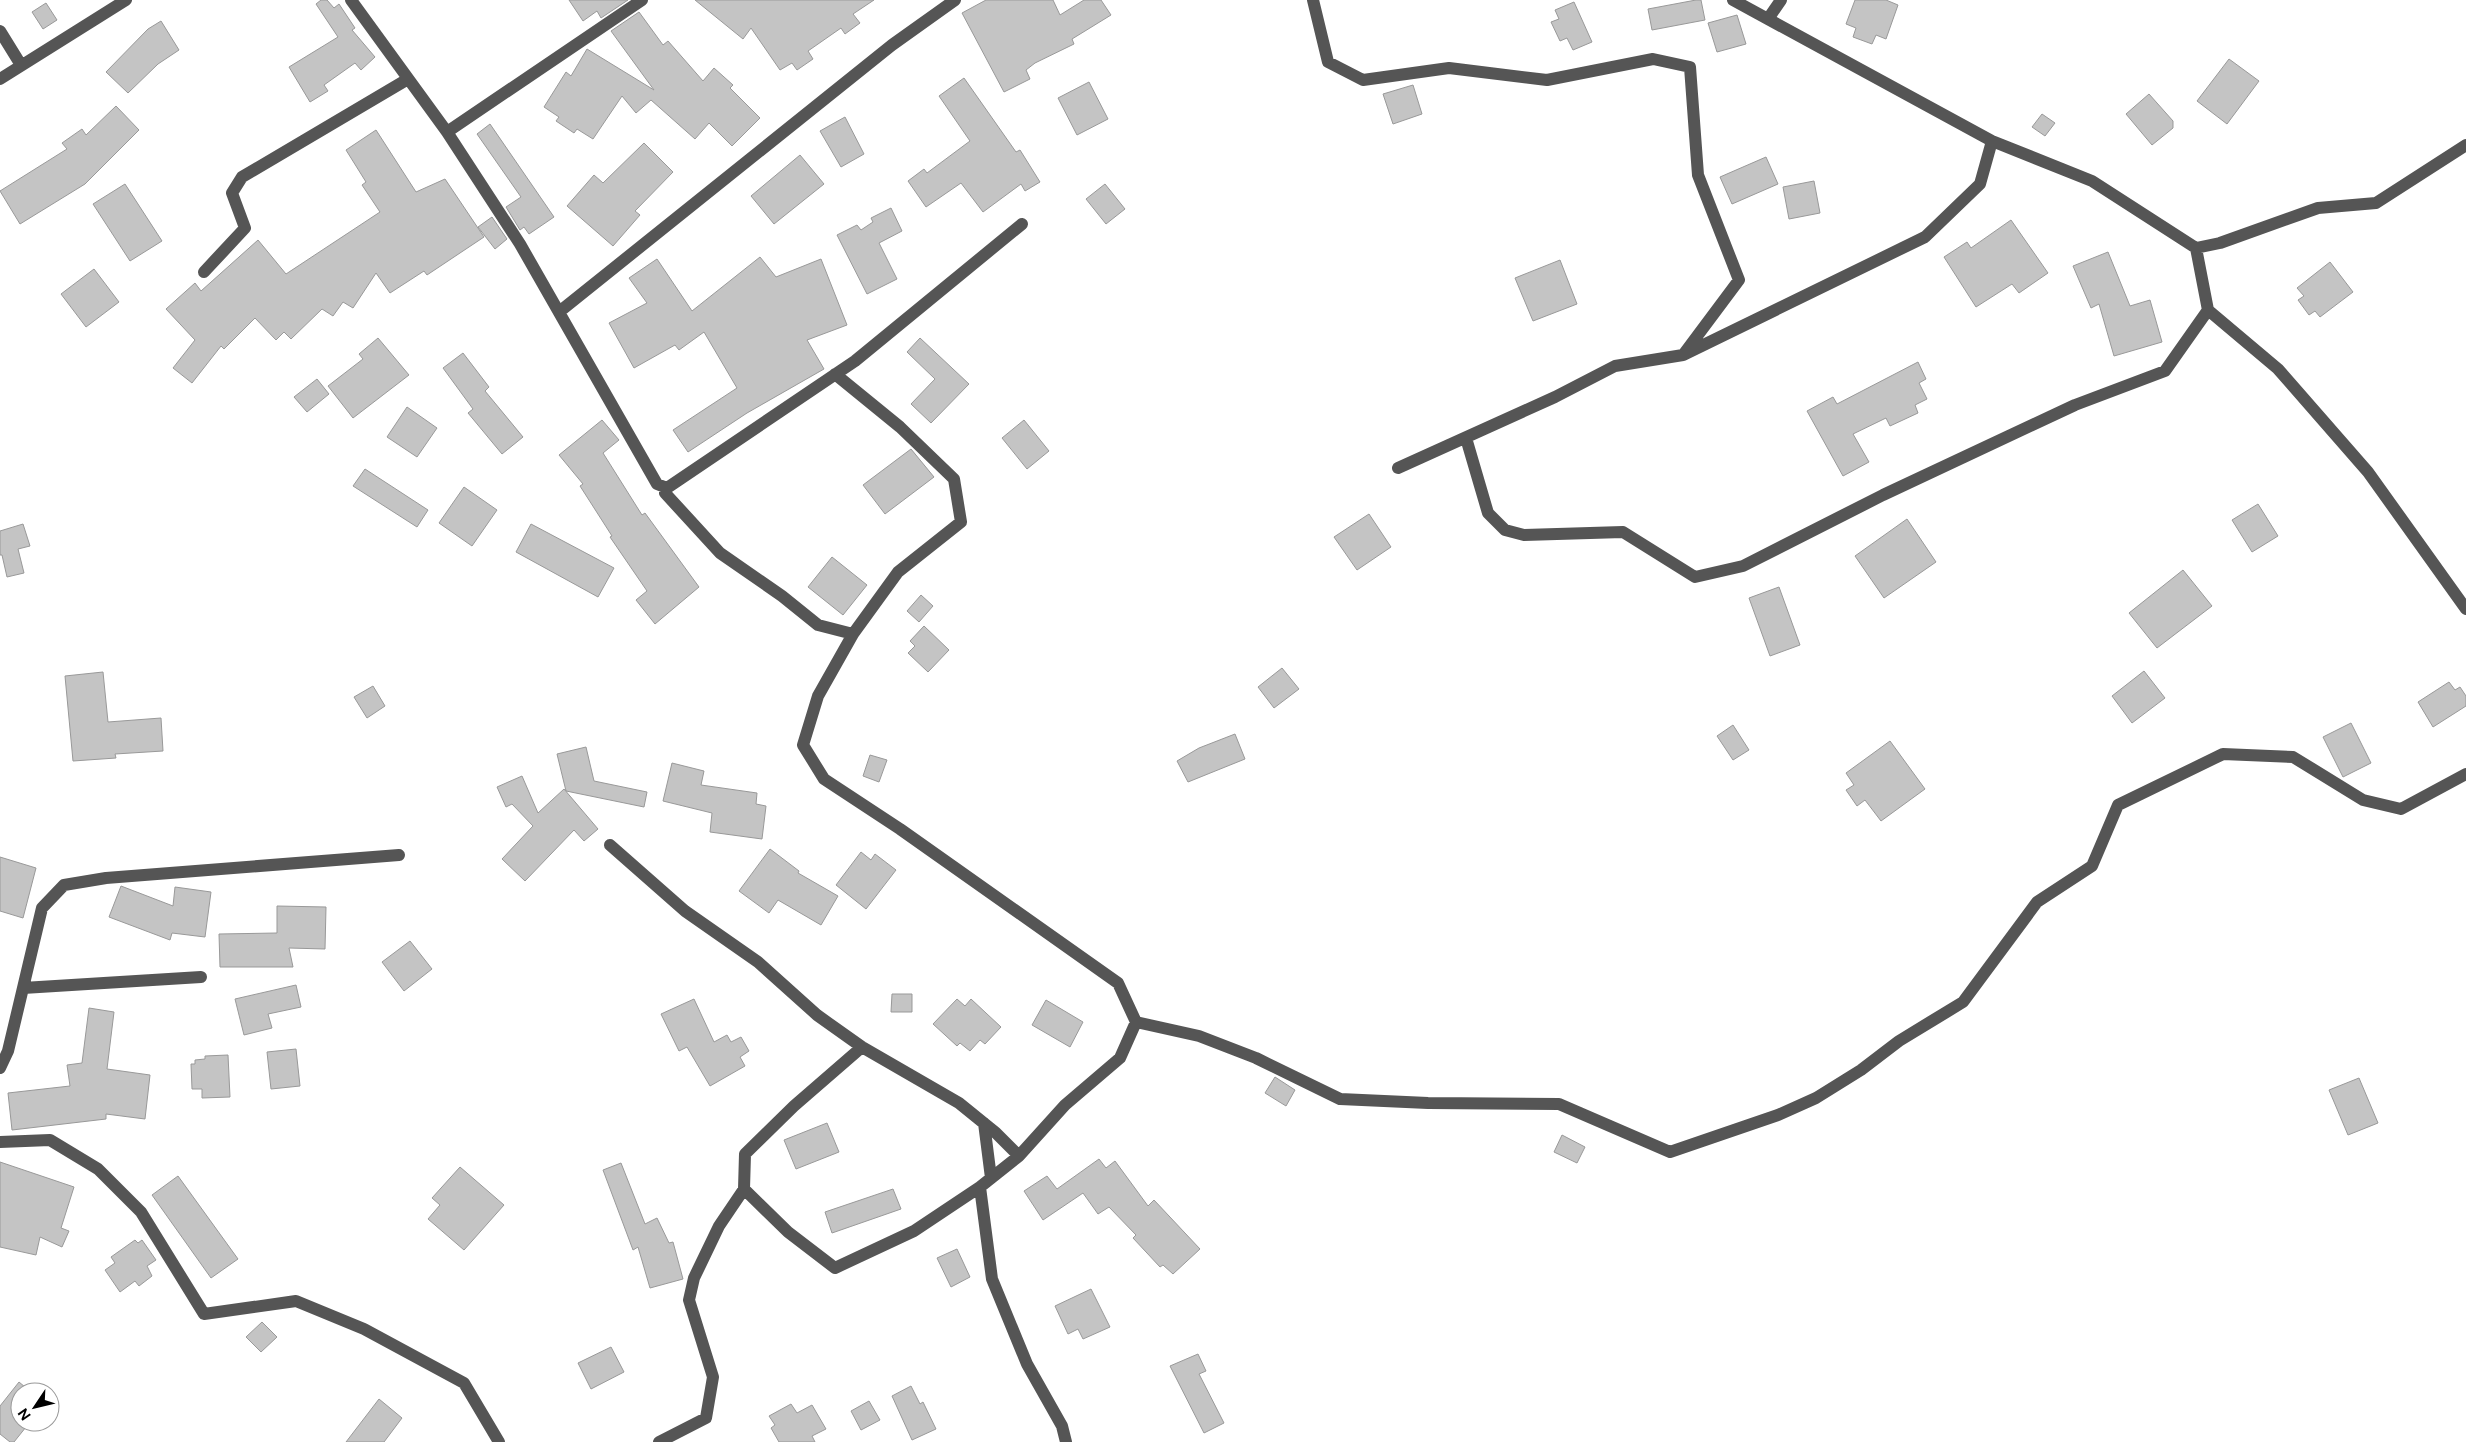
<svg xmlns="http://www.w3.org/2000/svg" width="2466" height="1442" viewBox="0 0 2466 1442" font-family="'Public Sans',sans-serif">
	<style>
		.building { fill: #c4c4c4; stroke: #999 }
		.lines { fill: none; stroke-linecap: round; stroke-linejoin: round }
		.minor { stroke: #555; stroke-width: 12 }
	</style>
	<rect width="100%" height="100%" fill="#fff"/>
	<path class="building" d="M321 0H327L334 8 339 4 355 28 352 30 375 57 361 70 355 63 324 85 328 91 310 102 289 67 338 37 316 4Z
		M569 0H628L601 18 597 11 583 21Z
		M695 0H874L853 14 860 23 845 34 841 28 808 51 813 59 797 70 792 63 780 70 751 28 743 39Z
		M986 0H1053L1060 15 1084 0H1101L1111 15 1072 39 1074 44 1035 63 1026 70 1030 79 1004 92 962 13Z
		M1696 0H1701L1705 20 1652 30 1648 9Z
		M1855 0H1886L1898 5 1886 39 1876 35 1872 44 1853 37 1856 28 1846 24Z
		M1574 2 1592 42 1573 50 1567 38 1560 41 1551 22 1559 19 1555 10Z
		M46 3 57 20 43 29 32 12Z
		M639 12 663 45 668 41 703 81 714 68 733 85 730 88 760 118 732 146 709 123 695 139 651 100 636 113 622 96 593 139 577 129 574 133 556 121 559 117 544 107 566 72 571 76 587 49 654 90 611 31Z
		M1737 15 1746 44 1717 52 1708 23Z
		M161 21 179 50 158 64 128 93 106 72 148 29Z
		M2229 59 2259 81 2227 124 2197 101Z
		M964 78 1016 152 1020 150 1040 182 1025 191 1021 184 983 212 961 183 926 207 908 181 924 169 927 173 970 141 939 96Z
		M1089 82 1108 119 1077 135 1058 98Z
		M1413 85 1422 114 1393 124 1383 94Z
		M2149 94 2173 121V128L2152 145 2126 114Z
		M116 106 139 130 85 184 20 224 0 191 67 149 62 143 82 129 86 135Z
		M2042 114 2055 123 2045 136 2032 127Z
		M845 117 864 154 841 167 820 131Z
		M490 124 554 217 529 234 524 227 520 230 506 207 521 197 477 134Z
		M376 130 416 192 445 179 484 237 427 275 424 271 390 293 376 273 353 308 343 302 333 316 322 309 291 339 284 332 276 340 255 318 224 349 221 346 192 383 173 368 195 340 166 309 195 283 201 291 258 240 286 274 380 212 362 185 366 182 346 150Z
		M644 143 673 172 635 211 640 215 613 246 567 206 594 175 603 183Z
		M800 155 824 184 774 224 751 196Z
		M1766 157 1778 184 1732 204 1720 177Z
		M1814 181 1820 213 1789 219 1783 187Z
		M125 184 162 241 130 261 93 204Z
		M1105 184 1125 209 1106 224 1086 199Z
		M891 208 902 231 879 243 897 279 867 294 837 235 857 225 861 230 873 222 871 218Z
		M492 217 507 239 495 249 478 227Z
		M2011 220 2048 273 2019 293 2012 284 1976 307 1944 257 1967 242 1971 248Z
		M2108 252 2130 306 2150 300 2162 342 2114 356 2099 304 2091 308 2073 266Z
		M760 257 776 277 821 259 847 325 807 340 824 369 747 413 688 452 673 430 737 388 704 332 679 350 675 345 634 368 609 323 647 303 629 278 657 259 692 311Z
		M1560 260 1577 304 1533 321 1515 278Z
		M2330 262 2353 292 2320 317 2315 311 2309 315 2298 300 2304 296 2297 288Z
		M94 269 119 302 86 327 61 294Z
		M378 338 409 375 353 418 328 386 363 359 359 354Z
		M920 338 969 384 931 423 911 404 935 379 907 352Z
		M463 353 489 387 485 391 523 437 502 454 468 413 473 409 443 368Z
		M1918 362 1926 379 1919 383 1927 399 1915 405 1918 413 1890 426 1886 418 1853 434 1869 462 1843 476 1807 411 1833 397 1837 404Z
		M317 379 329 394 307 412 294 397Z
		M407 407 437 428 417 457 387 437Z
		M602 420 619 440 603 453 642 515 645 513 699 587 655 624 636 600 647 591 610 537 612 536 580 486 583 484 559 455Z
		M1024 420 1049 451 1027 469 1002 438Z
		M911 449 934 477 885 514 863 485Z
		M365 469 428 510 417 527 353 486Z
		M464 487 497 510 472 546 439 523Z
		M2258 504 2278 536 2252 552 2232 520Z
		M1369 514 1391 547 1357 570 1334 537Z
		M1907 519 1936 562 1884 598 1855 556Z
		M23 524 30 546 18 549 24 573 7 577 2 555H0V531Z
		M531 524 614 568 598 597 516 552Z
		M832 557 867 585 843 615 808 587Z
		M2183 570 2212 606 2157 648 2129 613Z
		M1779 587 1800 645 1770 656 1749 598Z
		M921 595 933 606 919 622 907 611Z
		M924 626 949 650 928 672 908 653 915 646 910 641Z
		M1282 668 1299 689 1274 708 1258 687Z
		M2144 671 2165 698 2132 723 2112 696Z
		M103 672 108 722 161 718 163 751 115 754 116 758 73 761 65 676Z
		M2449 682 2455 690 2460 687 2466 696V706L2433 727 2418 702Z
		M373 686 385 706 367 718 354 697Z
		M2351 723 2371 763 2343 777 2323 737Z
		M1733 725 1749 750 1733 760 1717 736Z
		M1235 734 1245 759 1188 782 1177 761 1199 748Z
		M1890 741 1925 789 1881 821 1865 800 1857 806 1846 790 1854 785 1846 773Z
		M586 747 594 781 647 792 644 807 566 791 557 754Z
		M870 755 887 760 879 782 863 776Z
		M672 763 704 771 701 785 757 793 756 804 766 806 762 839 710 832 712 813 663 801Z
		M522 776 538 813 564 789 598 829 584 841 574 830 525 881 502 859 533 826 512 804 506 807 497 787Z
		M770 849 799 871 798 873 838 896 821 925 778 900 769 913 739 891Z
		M861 852 871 860 875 854 896 870 866 909 836 885Z
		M0 857 36 868 23 918 0 911Z
		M121 886 173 906 175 887 211 892 205 937 172 933 170 940 109 917Z
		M277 906 326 907 325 949 289 948 293 967H220L219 934 277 933Z
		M410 941 432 969 404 991 382 962Z
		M296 985 301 1007 268 1014 272 1028 244 1035 235 999Z
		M892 994H912V1012H891Z
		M694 999 714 1042 727 1035 731 1042 741 1037 749 1051 740 1057 745 1066 710 1086 687 1047 679 1051 661 1014Z
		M957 999 965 1006 971 999 1001 1027 985 1044 980 1040 970 1051 960 1043 957 1046 933 1024Z
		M1046 1000 1083 1022 1070 1047 1032 1025Z
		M89 1008 114 1012 107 1069 150 1075 145 1119 106 1114V1119L12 1130 8 1093 70 1086 67 1065 82 1063Z
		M296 1049 300 1086 271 1089 267 1052Z
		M228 1055 230 1097 202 1098V1089H192L191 1064H195V1060L205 1059V1056Z
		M1275 1077 1295 1090 1286 1106 1265 1093Z
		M2359 1078 2378 1123 2348 1135 2329 1090Z
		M827 1123 839 1152 796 1169 784 1140Z
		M1562 1135 1585 1147 1577 1163 1554 1152Z
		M1099 1159 1106 1168 1115 1161 1148 1206 1154 1200 1200 1249 1173 1274 1163 1265 1160 1267 1133 1238 1136 1235 1109 1207 1098 1214 1083 1193 1043 1220 1024 1191 1047 1176 1057 1189Z
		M0 1162 74 1187 61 1228 69 1231 62 1247 40 1237 36 1255 0 1247Z
		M621 1163 645 1224 657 1218 669 1243 673 1242 683 1279 650 1288 638 1247 633 1250 603 1170Z
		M460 1167 504 1205 464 1250 428 1219 440 1205 432 1198Z
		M178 1176 238 1259 211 1278 152 1195Z
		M893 1189 901 1209 832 1233 825 1212Z
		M135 1240 138 1243 142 1240 156 1260 147 1266 152 1276 139 1286 135 1281 120 1292 105 1270 115 1263 111 1257Z
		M957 1249 970 1277 951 1287 937 1258Z
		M1091 1289 1110 1327 1083 1339 1078 1329 1068 1334 1055 1306Z
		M262 1322 277 1337 261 1352 246 1337Z
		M611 1347 624 1372 591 1389 578 1363Z
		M1198 1354 1206 1371 1199 1374 1224 1423 1204 1433 1170 1366Z
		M19 1382 31 1392H20V1422H30L14 1442H10L0 1434V1406Z
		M911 1386 920 1404 923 1402 936 1429 912 1440 892 1396Z
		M379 1399 402 1418 384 1442H346Z
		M869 1401 880 1420 861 1430 851 1411Z
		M791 1404 797 1413 812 1405 826 1429 812 1436 815 1442H779L771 1428 775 1425 769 1416Z"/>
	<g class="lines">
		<path class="minor" d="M351 0 447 132 520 244 657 484 667 488 855 361 1022 224
			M1313 0 1328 62 1363 80 1449 68 1547 80 1653 59 1690 67 1698 175 1739 280 1683 355
			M1733 0 1992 141 2092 181 2196 248 2220 243 2318 208 2376 203 2466 145
			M1768 19 1781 0
			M0 31 21 65
			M0 79 126 0
			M447 132 642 0
			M204 272 245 228 232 193 242 177 408 79
			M2208 310 2278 369 2368 472 2466 609
			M559 312 892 45 955 0
			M835 374 900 427 954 479 961 522 898 572 853 634 818 696 803 745 824 779 900 829 1118 983 1136 1022 1120 1058 1065 1105 1019 1156 980 1187 992 1279 1027 1364 1062 1426 1066 1442
			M1466 438 1488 513 1505 530 1524 535 1623 532 1695 577 1743 566 1883 495 2075 405 2165 371 2208 310 2196 248
			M1398 468 1555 397 1615 366 1683 355 1925 237 1980 184 1992 141
			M667 488 665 493 720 553 782 596 818 625 853 634
			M610 845 685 911 758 962 817 1015 862 1047 959 1103 996 1133 1019 1156
			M23 988 201 977
			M1136 1022 1199 1036 1256 1058 1340 1099 1428 1103 1559 1104 1670 1152 1778 1115 1816 1098 1861 1070 1899 1041 1963 1002 2037 902 2092 866 2118 805 2223 754 2293 757 2363 800 2401 809 2466 774
			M0 1068 8 1051 42 908 64 885 106 878 399 855
			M984 1123 991 1178
			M0 1142 50 1140 98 1169 141 1212 204 1314 296 1301 364 1329 464 1383 499 1442
			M744 1189 745 1154 794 1106 862 1047
			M659 1442 706 1418 713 1377 689 1300 694 1278 719 1226 744 1189 788 1232 835 1268 914 1231 980 1187"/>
	</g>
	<g transform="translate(35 1407) rotate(235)"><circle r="24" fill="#ffffff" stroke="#999999"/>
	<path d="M0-4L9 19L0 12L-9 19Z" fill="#000000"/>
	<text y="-8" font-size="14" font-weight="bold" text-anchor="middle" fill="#000000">N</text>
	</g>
</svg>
